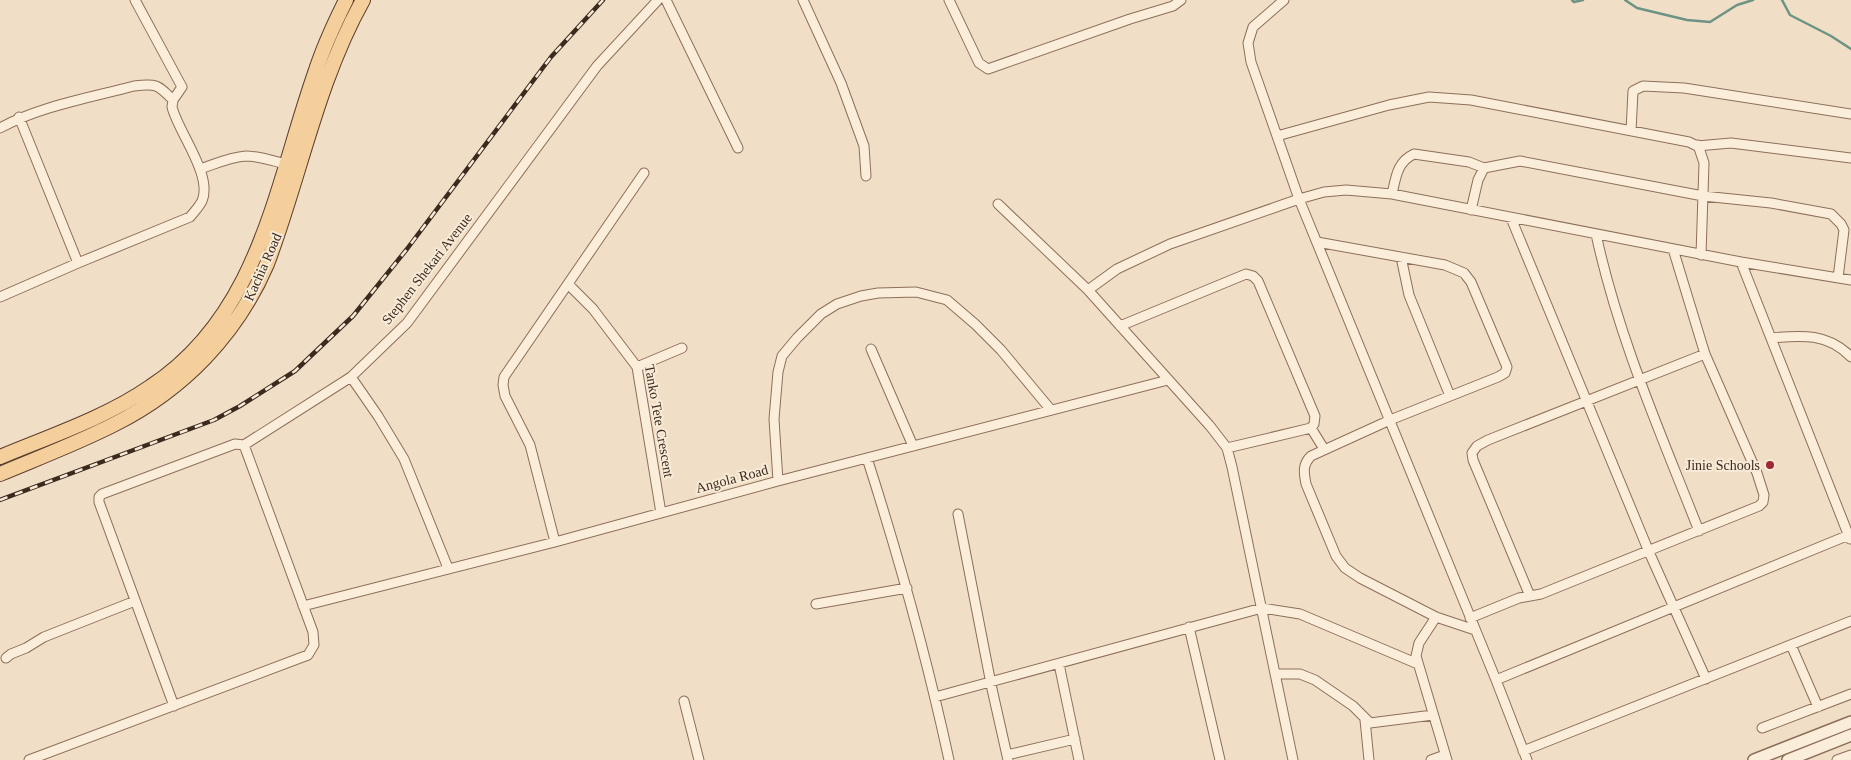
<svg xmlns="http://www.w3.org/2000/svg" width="1851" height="760" viewBox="0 0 1851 760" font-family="Georgia,serif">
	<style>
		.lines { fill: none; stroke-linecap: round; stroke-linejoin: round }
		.stream { stroke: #6d9385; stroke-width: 2.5 }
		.minor-casing { stroke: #8d6f5a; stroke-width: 11 }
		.tertiary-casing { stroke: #8d6f5a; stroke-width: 14 }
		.primary-casing { stroke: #5a3e2e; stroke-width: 16 }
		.minor { stroke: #faedda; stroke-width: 9 }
		.tertiary { stroke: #faedda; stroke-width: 11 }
		.primary { stroke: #f4cf9c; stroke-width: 14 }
		.rail-casing { stroke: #3c2a1f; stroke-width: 4.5 }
		.rail { stroke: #f7ead6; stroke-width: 2.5; stroke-dasharray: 8; stroke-linecap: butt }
		.poi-dot { fill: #9f2736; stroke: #f7ead6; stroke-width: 2 }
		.labels { text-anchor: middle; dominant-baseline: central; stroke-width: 4; stroke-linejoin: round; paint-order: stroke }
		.street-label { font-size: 14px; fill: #3c2a1f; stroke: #f7ead6 }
		.poi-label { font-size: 14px; fill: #3c2a1f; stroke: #f7ead6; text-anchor: end }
	</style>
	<rect width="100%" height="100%" fill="#f0dfc6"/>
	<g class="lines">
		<path class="stream" d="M1572 0 1574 2 1583 0
			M1625 0 1637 8 1687 20 1710 22 1737 5 1753 0
			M1782 0 1790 15 1831 36 1851 49"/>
		<g class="minor-casing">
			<path id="minor" d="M666 0 738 148
				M803 0 841 83 864 146 866 176
				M949 0 979 63 988 69 1130 19 1173 6 1181 0
				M1284 0 1253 27 1248 43 1251 62 1299 199 1496 680 1527 760
				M19 117 78 263
				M0 128C41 106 89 98 134 86 157 83 158 85 173 100
				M1631 131 1633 91 1643 86 1684 88 1851 114
				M1277 136 1389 105 1429 97 1471 100 1689 142 1697 146 1731 143 1851 158
				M1698 145 1704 163 1701 255
				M200 169C215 164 230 157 246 156 259 156 273 161 286 164
				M1392 194C1396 177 1397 162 1414 154L1469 162 1484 168 1520 161 1703 196 1771 203 1831 214 1841 224 1844 230 1838 278
				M998 204 1088 290 1210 426 1227 448 1232 467 1293 760
				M1471 210 1478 180 1484 168
				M1511 218 1649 552 1706 679
				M1596 234C1618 337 1661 434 1699 531
				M1317 242 1445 265 1464 273 1471 282 1507 367 1505 373 1498 377 1390 420 1311 456C1302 465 1304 473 1306 484L1336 556 1345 568 1360 578 1436 617 1475 630
				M1401 257 1409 295 1450 396
				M1741 262 1850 539
				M569 285 593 309 637 367 661 513
				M1088 290 1117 269 1170 244 1299 199 1324 192 1346 190 1392 194 1741 262 1851 280
				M0 297 78 263 190 217C194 212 199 207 202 201 213 175 178 132 172 107L173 100 182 87 135 0
				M1120 326 1246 274 1253 276 1258 281 1315 416 1314 424 1311 428 1227 448
				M1771 338C1802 335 1828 333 1851 357
				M871 349 913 446
				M637 367 682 348
				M351 377 378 416 404 459 448 568
				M1311 428 1324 449
				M867 458C899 558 927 658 949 760
				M778 481 774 419 778 372 782 356 797 338 821 314 837 304 861 296 878 293 916 292 947 300 975 324 1001 350 1051 410
				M958 514 992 689 1008 760
				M555 542 530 445 505 396 503 385 504 377 644 173
				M1530 596 1473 460 1472 453 1477 446 1488 440 1705 354
				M816 604 907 588
				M303 606 555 542 778 481 1168 380
				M1436 617 1419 643 1416 656 1447 760
				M1470 618 1519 598 1541 594 1759 506 1763 502 1764 495 1757 473 1705 354 1673 249
				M1189 627 1220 760
				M1791 645 1818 707
				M6 658 11 654 26 648 44 637 135 601
				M1059 664 1079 760
				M1275 674H1300L1315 680 1353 706 1370 723 1433 715
				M1496 680 1849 535
				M935 697 1262 608 1300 614 1418 664
				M684 701 699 760
				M174 706 99 502V497L102 494 235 444 244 445 351 377 407 323 597 66 658 0
				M1365 720 1369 760
				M1762 728 1851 694
				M1523 751 1851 621
				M1007 755 1075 739
				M29 760 308 655 314 645 313 632 244 445
				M1431 760 1445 755
				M1837 760 1851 755"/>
		</g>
		<g class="tertiary-casing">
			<path id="tertiary" d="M1754 760 1851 722
				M1788 760 1851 735"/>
		</g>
		<g class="primary-casing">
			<path id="primary" d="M0 457C50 436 105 418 150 387 260 315 275 187 315 73 323 48 334 24 346 0
				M0 474C38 458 78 443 115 424 184 389 237 334 267 264 300 177 317 82 363 0"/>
		</g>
		<use href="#minor" class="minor"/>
		<use href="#tertiary" class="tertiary"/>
		<use href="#primary" class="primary"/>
		<g class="rail-casing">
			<path id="rail" d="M0 500 214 420 240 406 295 371 353 316 407 249 551 57 603 0"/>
		</g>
		<use href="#rail" class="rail"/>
	</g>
	<circle class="poi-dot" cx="1770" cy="465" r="5"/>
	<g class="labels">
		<g class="street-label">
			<text transform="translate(263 267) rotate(-66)">Kachia Road</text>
			<text transform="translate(427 269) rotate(-52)">Stephen Shekari Avenue</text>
			<text transform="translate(659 421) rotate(80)">Tanko Tete Crescent</text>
			<text transform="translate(732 479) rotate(-15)">Angola Road</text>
		</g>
		<g class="poi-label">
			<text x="1760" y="465">Jinie Schools</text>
		</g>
	</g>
</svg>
